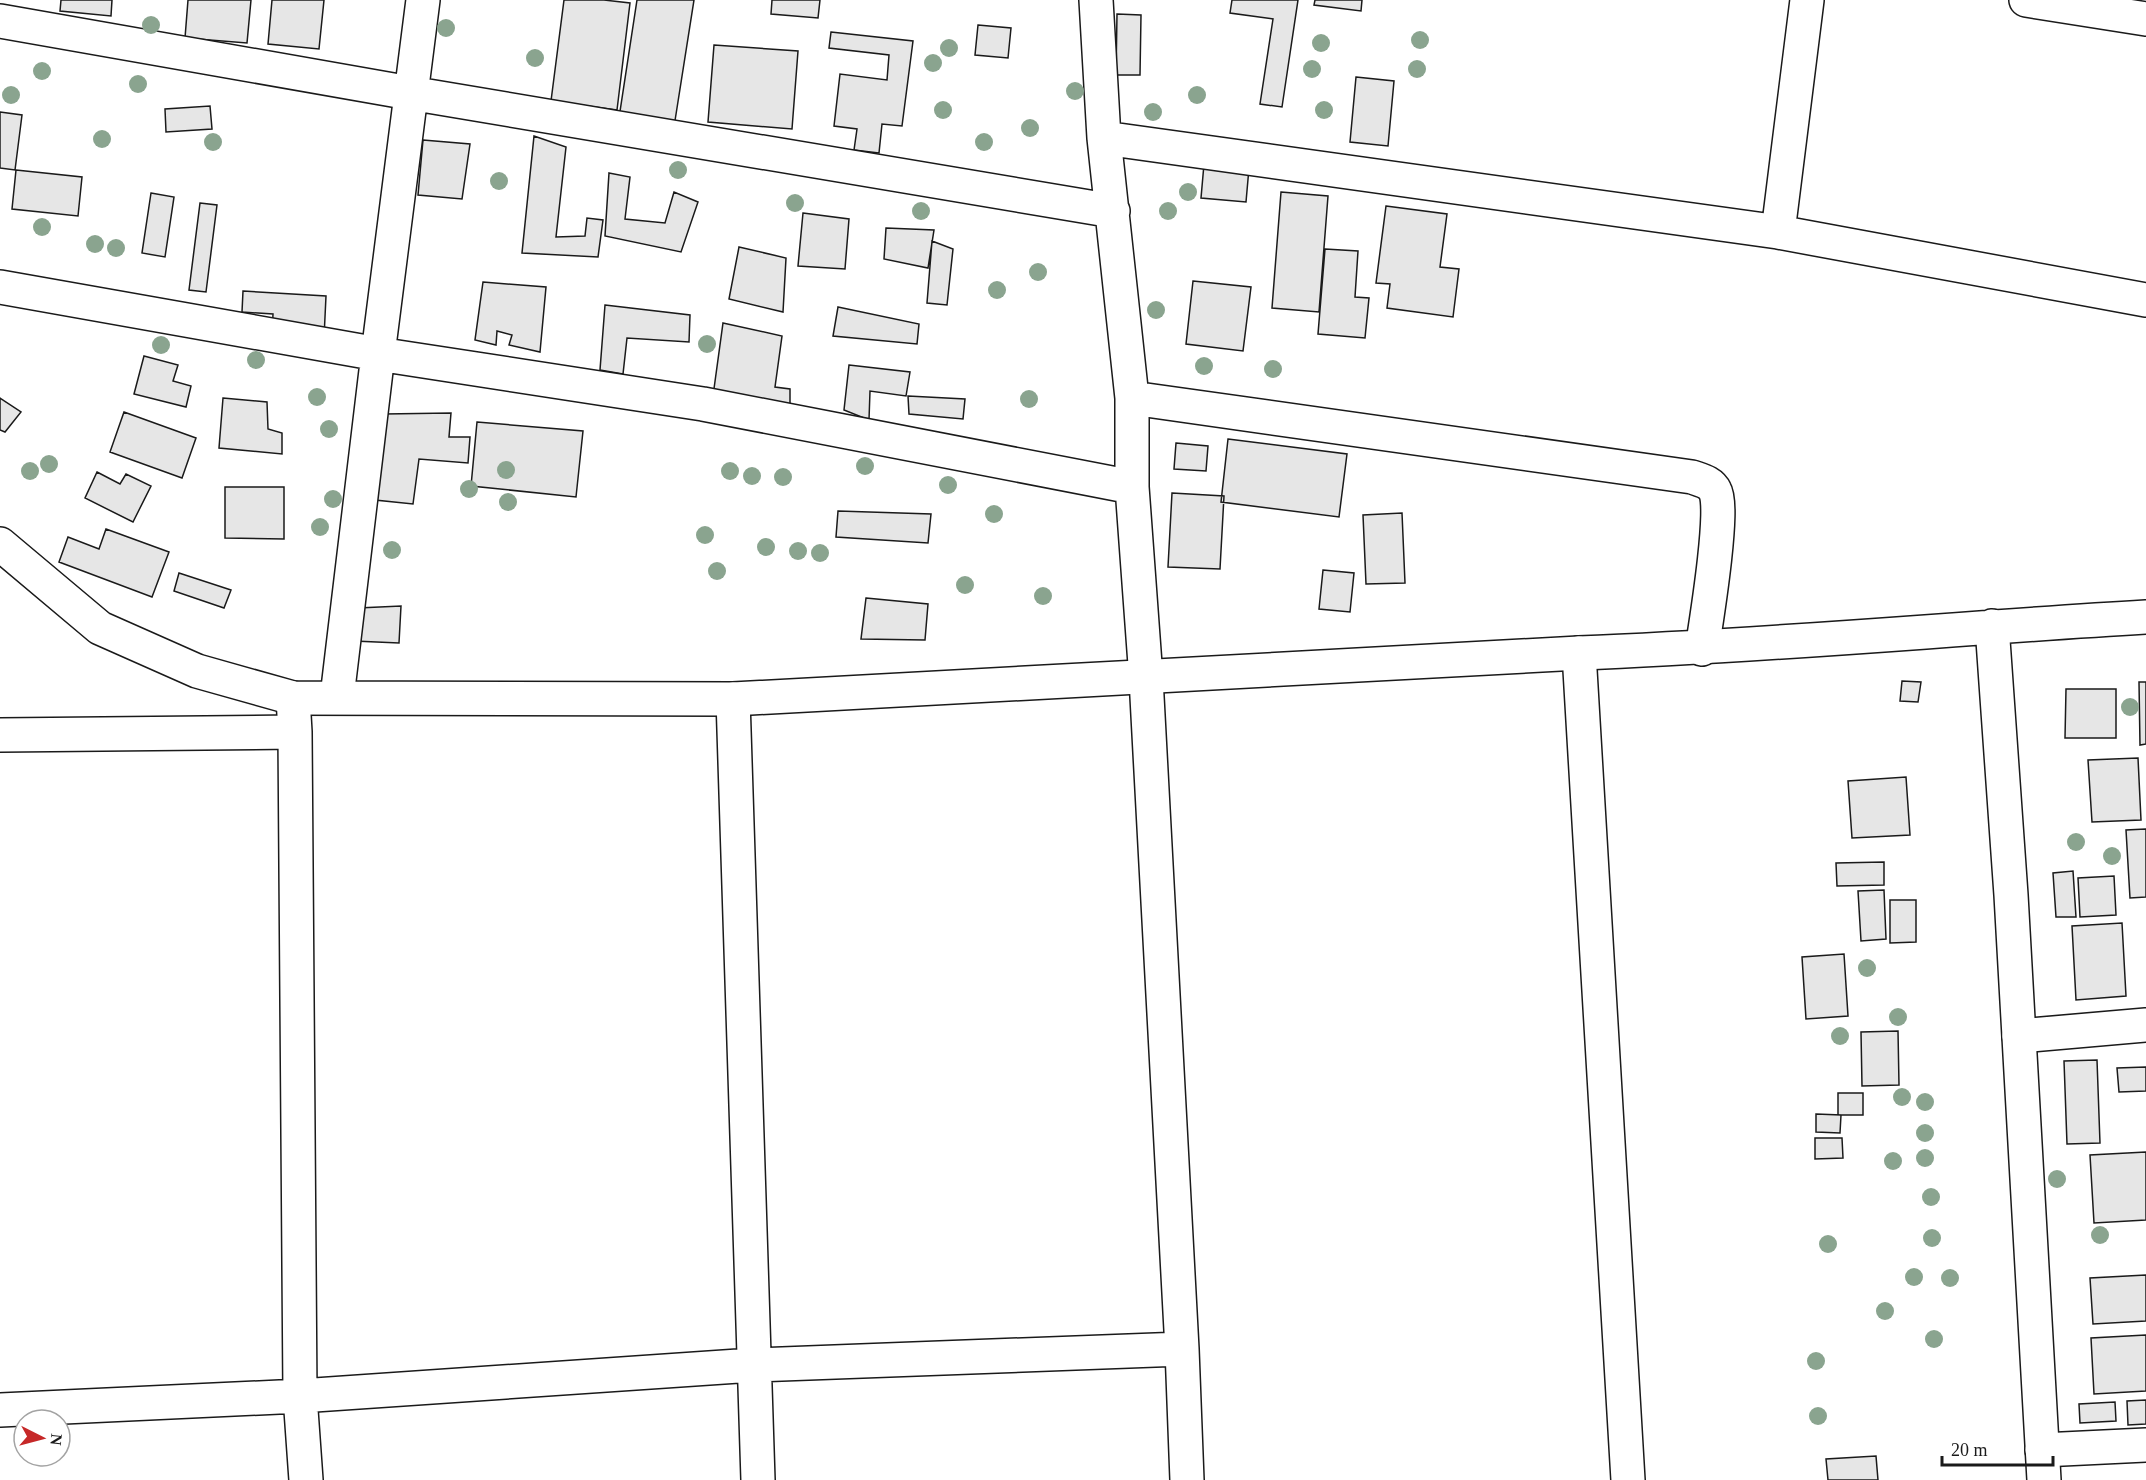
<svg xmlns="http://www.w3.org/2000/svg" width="2146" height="1480" viewBox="0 0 2146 1480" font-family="'Times New Roman',serif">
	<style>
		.building { fill: #e6e6e6; stroke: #1a1a1a; stroke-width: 1.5 }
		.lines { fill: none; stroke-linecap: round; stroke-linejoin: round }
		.minor-casing { stroke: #1a1a1a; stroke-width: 36 }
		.tertiary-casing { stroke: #1a1a1a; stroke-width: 36 }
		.minor { stroke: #fff; stroke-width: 33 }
		.tertiary { stroke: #fff; stroke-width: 33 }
		.tree { fill: #8aa48f }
	</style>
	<rect width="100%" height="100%" fill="#fff"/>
	<path class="building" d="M61 0H112L111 16 60 11Z
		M188 0H251L247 43 185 38Z
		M272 0H324L319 49 268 44Z
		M564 0H604L630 3 617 110 551 101Z
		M637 0H694L674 127 619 118Z
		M772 0H820L818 18 771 14Z
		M1232 0H1298L1282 107 1260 104 1273 19 1230 13Z
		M1315 0H1362L1361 11 1314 5Z
		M1117 14 1141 15 1140 75H1116Z
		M978 25 1011 28 1008 58 975 55Z
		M831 32 913 41 902 126 882 124 879 153 854 150 857 129 834 126 840 74 887 80 889 55 829 48Z
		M714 45 798 51 792 129 708 122Z
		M1356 77 1394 81 1388 146 1350 142Z
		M210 106 212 129 166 132 165 109Z
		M0 112 22 115 15 170 0 168Z
		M534 136 566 147 556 237 585 236 587 218 603 220 598 257 522 253Z
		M423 140 470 144 462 199 418 195Z
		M1204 164 1249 168 1246 202 1201 198Z
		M16 170 82 177 78 216 12 209Z
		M609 173 630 177 625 219 665 223 674 192 698 202 681 252 605 236Z
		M1281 192 1328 196 1319 312 1272 308Z
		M151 193 174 197 165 257 142 253Z
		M200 203 217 205 206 292 189 290Z
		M1386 206 1447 214 1440 267 1459 269 1453 317 1387 308 1390 284 1376 283Z
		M803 213 849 219 845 269 798 266Z
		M886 228 934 230 928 268 884 259Z
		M932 241 953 249 947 305 927 303Z
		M739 247 786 258 783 312 729 299Z
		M1325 249 1358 251 1355 297 1369 298 1365 338 1318 334Z
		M1193 281 1251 287 1243 351 1186 344Z
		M483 282 546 287 540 352 509 345 512 335 497 331 496 345 475 340Z
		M243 291 326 296 324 338 272 335 273 314 242 312Z
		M605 305 690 315 689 342 627 338 623 374 600 370Z
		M838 307 919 324 917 344 833 336Z
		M723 323 782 336 775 387 790 389V407L713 396Z
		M144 356 178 365 173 381 191 386 186 407 134 394Z
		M849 365 910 372 906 396 870 391 869 420 844 410Z
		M908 396 965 399 963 419 909 414Z
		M0 398 21 412 5 432 0 430Z
		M223 398 267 402 268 429 282 433V454L219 448Z
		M124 412 196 438 182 478 110 452Z
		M451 413 449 437H470L468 463 419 459 413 504 375 500 384 414Z
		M477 422 583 431 576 497 471 486Z
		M1228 439 1347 454 1339 517 1221 502Z
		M1176 443 1208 446 1206 471 1174 469Z
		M97 472 120 484 126 474 151 486 133 522 85 498Z
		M225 487H284V539L225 538Z
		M1172 493 1224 496 1220 569 1168 567Z
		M838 511 931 514 928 543 836 537Z
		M1402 513 1405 583 1366 584 1363 515Z
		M106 529 169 552 152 597 59 562 68 537 99 549Z
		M1323 570 1354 573 1350 612 1319 609Z
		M179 573 231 590 224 608 174 591Z
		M866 598 928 604 925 640 861 639Z
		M401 606 399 643 354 641 358 608Z
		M1902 681 1921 682 1918 702 1900 701Z
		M2139 682H2146V744L2140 745Z
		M2066 689H2116V738H2065Z
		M2138 758 2141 820 2092 822 2088 760Z
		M1906 777 1910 835 1852 838 1848 781Z
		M2146 829V897L2130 898 2126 830Z
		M1884 862V885L1837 886 1836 863Z
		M2073 871 2076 917H2056L2053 873Z
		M2114 876 2116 915 2080 917 2078 878Z
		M1884 890 1886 939 1861 941 1858 891Z
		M1890 900H1916V942L1890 943Z
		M2122 923 2126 996 2076 1000 2072 926Z
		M1844 954 1848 1016 1806 1019 1802 957Z
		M1898 1031 1899 1085 1862 1086 1861 1032Z
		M2097 1060 2100 1143 2067 1144 2064 1061Z
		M2146 1067V1091L2119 1092 2117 1068Z
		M1838 1093H1863V1115H1838Z
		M1816 1114 1841 1115 1840 1133 1816 1132Z
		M1815 1138H1842L1843 1158 1815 1159Z
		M2146 1152V1220L2094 1223 2090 1155Z
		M2146 1275V1321L2093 1324 2090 1278Z
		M2146 1335V1391L2094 1394 2091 1338Z
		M2146 1400V1424L2128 1425 2127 1401Z
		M2115 1402 2116 1421 2080 1423 2079 1404Z
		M1876 1456 1878 1480H1828L1826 1459Z"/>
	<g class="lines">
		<g class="minor-casing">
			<path id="minor" d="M1096 0 1104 138 1132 398V487L1146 678 1182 1349 1187 1480
				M2026 0 2146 19
				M0 21 410 93 1113 211
				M1104 138 1778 232 2146 300
				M1778 232 1807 0
				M0 287 378 354 703 404 1132 487
				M1132 398 1692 477C1700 480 1711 482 1715 491 1725 507 1706 623 1702 649
				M1579 653 1628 1480
				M337 697 378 354 423 0
				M293 698 295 732 300 1396 306 1480
				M733 699 758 1480
				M0 735 295 732
				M2019 1036 2146 1025
				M0 1410 300 1396 753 1365 1182 1349
				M2042 1450 2146 1445"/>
		</g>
		<g class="tertiary-casing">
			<path id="tertiary" d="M0 544 100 628 197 671 293 698 733 699 1579 653C1768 646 1957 628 2146 617
				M1992 626 2011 895 2044 1480"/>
		</g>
		<use href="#minor" class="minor"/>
		<use href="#tertiary" class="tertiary"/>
	</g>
	<g class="tree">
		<circle cx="151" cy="25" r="9"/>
		<circle cx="446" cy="28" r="9"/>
		<circle cx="1420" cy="40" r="9"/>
		<circle cx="1321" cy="43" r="9"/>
		<circle cx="949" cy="48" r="9"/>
		<circle cx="535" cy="58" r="9"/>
		<circle cx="933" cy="63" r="9"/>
		<circle cx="1312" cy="69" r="9"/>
		<circle cx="1417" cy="69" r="9"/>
		<circle cx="42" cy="71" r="9"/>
		<circle cx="138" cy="84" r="9"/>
		<circle cx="1075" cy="91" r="9"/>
		<circle cx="11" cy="95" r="9"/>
		<circle cx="1197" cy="95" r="9"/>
		<circle cx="943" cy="110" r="9"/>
		<circle cx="1324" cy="110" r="9"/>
		<circle cx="1153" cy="112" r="9"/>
		<circle cx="1030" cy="128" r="9"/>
		<circle cx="102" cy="139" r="9"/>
		<circle cx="213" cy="142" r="9"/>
		<circle cx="984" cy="142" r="9"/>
		<circle cx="678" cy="170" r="9"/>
		<circle cx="499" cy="181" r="9"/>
		<circle cx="1188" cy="192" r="9"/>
		<circle cx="795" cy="203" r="9"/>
		<circle cx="921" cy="211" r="9"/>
		<circle cx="1168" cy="211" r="9"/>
		<circle cx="42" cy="227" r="9"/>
		<circle cx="95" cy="244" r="9"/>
		<circle cx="116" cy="248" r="9"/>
		<circle cx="1038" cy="272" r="9"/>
		<circle cx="997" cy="290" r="9"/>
		<circle cx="1156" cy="310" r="9"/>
		<circle cx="707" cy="344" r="9"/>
		<circle cx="161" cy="345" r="9"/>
		<circle cx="256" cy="360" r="9"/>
		<circle cx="1204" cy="366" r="9"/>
		<circle cx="1273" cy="369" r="9"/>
		<circle cx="317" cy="397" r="9"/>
		<circle cx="1029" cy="399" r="9"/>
		<circle cx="329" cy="429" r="9"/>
		<circle cx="49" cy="464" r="9"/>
		<circle cx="865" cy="466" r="9"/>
		<circle cx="506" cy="470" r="9"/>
		<circle cx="30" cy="471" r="9"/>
		<circle cx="730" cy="471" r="9"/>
		<circle cx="752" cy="476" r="9"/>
		<circle cx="783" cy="477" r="9"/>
		<circle cx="948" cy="485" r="9"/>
		<circle cx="469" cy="489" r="9"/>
		<circle cx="333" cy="499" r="9"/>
		<circle cx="508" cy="502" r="9"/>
		<circle cx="994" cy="514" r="9"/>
		<circle cx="320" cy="527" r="9"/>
		<circle cx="705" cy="535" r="9"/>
		<circle cx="766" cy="547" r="9"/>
		<circle cx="392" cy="550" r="9"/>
		<circle cx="798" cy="551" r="9"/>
		<circle cx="820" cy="553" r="9"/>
		<circle cx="717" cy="571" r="9"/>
		<circle cx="965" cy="585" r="9"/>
		<circle cx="1043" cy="596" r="9"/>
		<circle cx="2130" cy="707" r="9"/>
		<circle cx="2076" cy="842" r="9"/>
		<circle cx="2112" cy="856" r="9"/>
		<circle cx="1867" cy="968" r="9"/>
		<circle cx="1898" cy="1017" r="9"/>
		<circle cx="1840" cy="1036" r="9"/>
		<circle cx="1902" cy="1097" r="9"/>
		<circle cx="1925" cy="1102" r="9"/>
		<circle cx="1925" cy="1133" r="9"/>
		<circle cx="1925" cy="1158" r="9"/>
		<circle cx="1893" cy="1161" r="9"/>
		<circle cx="2057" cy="1179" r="9"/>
		<circle cx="1931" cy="1197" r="9"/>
		<circle cx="2100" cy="1235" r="9"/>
		<circle cx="1932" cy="1238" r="9"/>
		<circle cx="1828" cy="1244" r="9"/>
		<circle cx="1914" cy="1277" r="9"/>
		<circle cx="1950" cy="1278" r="9"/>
		<circle cx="1885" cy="1311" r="9"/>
		<circle cx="1934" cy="1339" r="9"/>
		<circle cx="1816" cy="1361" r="9"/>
		<circle cx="1818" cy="1416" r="9"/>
	</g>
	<g transform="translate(42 1438) rotate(96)"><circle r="28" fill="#ffffff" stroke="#a3a3a3" stroke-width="1.5"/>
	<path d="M0-4.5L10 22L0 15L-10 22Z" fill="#c62828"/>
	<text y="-9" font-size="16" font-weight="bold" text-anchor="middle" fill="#1a1a1a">N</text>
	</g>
	<path d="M1942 1456v9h111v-9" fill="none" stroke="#1a1a1a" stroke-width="3"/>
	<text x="1951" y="1456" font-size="18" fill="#1a1a1a" stroke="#ffffff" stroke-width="4.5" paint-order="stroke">20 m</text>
</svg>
